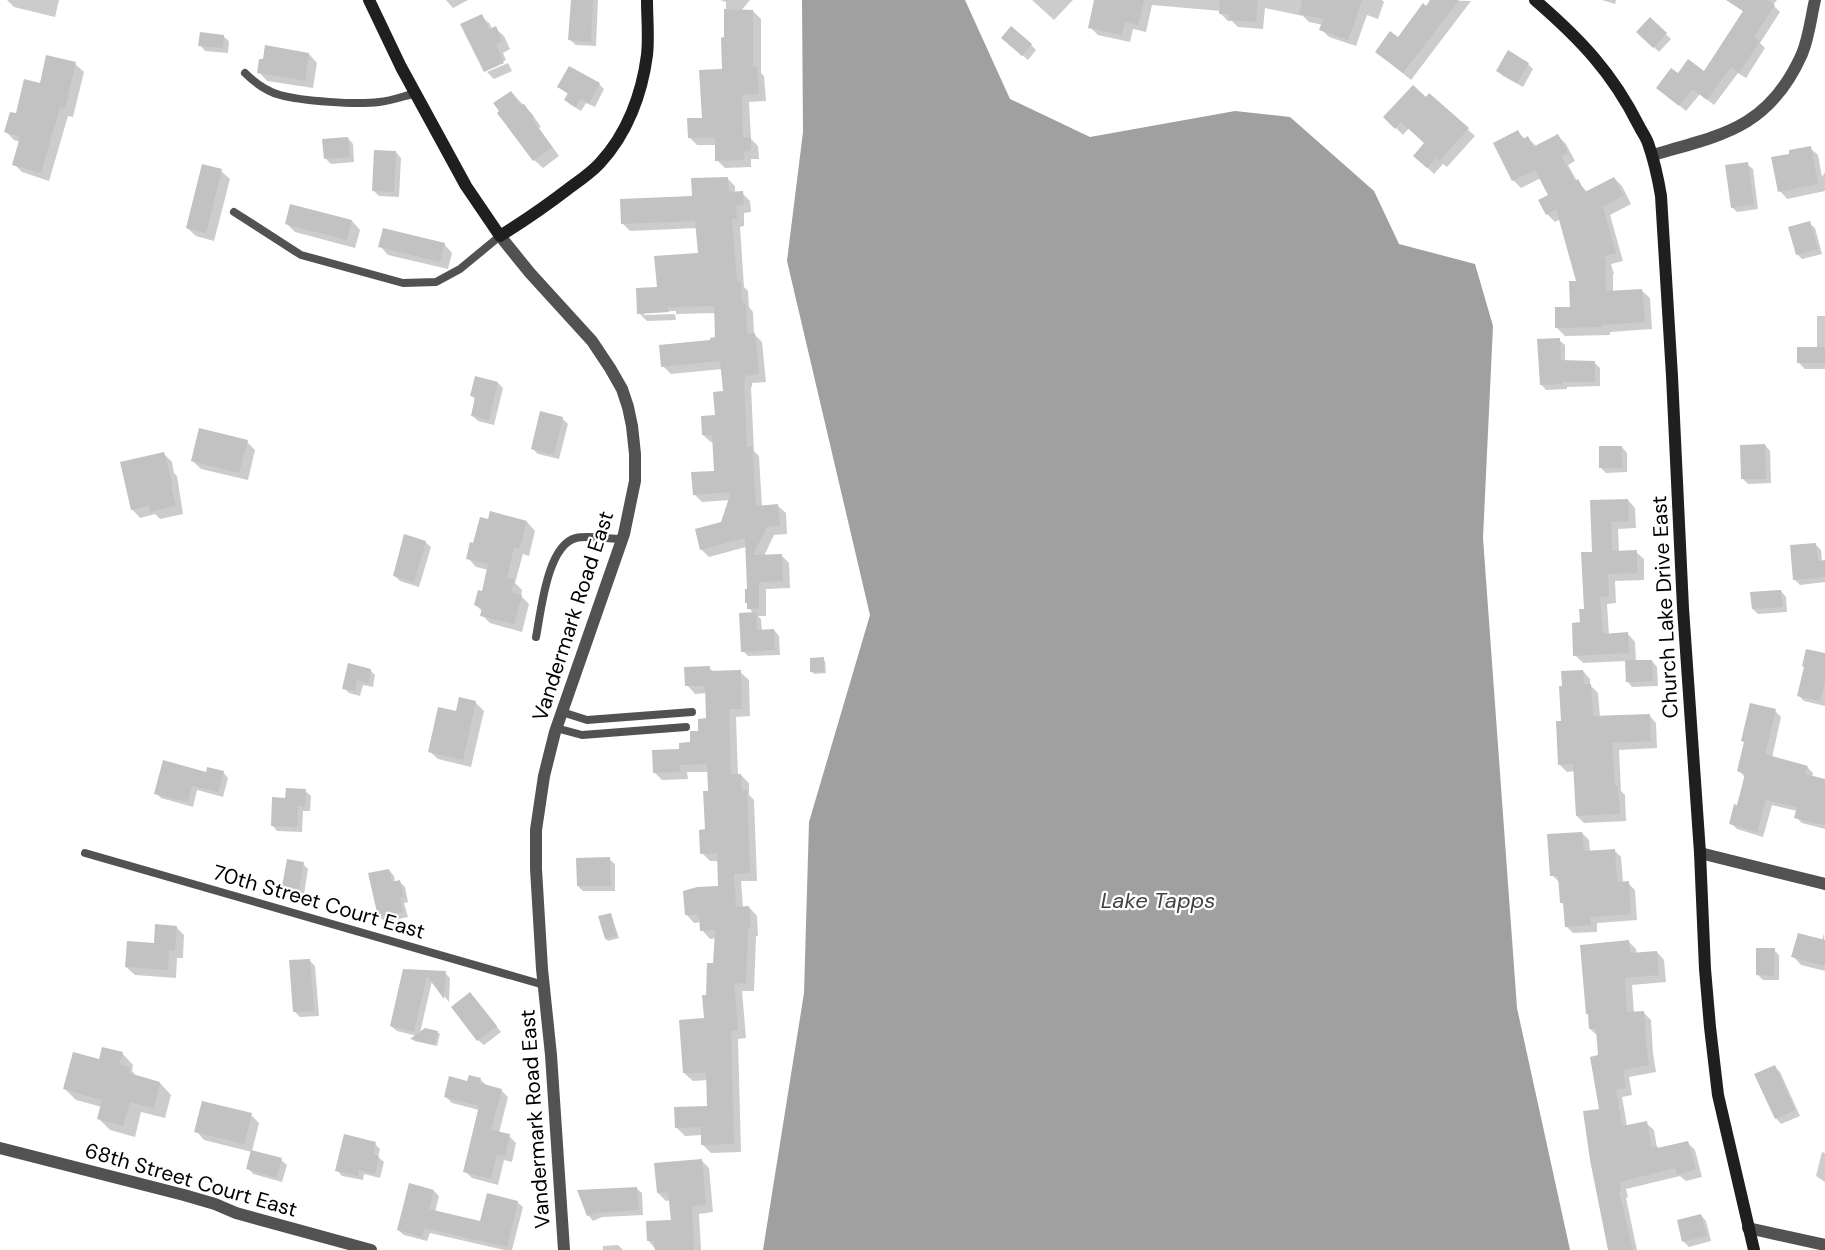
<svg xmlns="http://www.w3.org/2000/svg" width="1825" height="1250" viewBox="0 0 1825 1250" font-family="'DM Sans',sans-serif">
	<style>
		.water { fill: #a0a0a0 }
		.shadow { fill: #0003; fill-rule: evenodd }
		.building { fill: #c2c2c2 }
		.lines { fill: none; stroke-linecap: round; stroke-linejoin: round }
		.lane { stroke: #525252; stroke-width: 8 }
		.street { stroke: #525252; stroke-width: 12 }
		.secondary { stroke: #1f1f1f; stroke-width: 12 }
		.labels { text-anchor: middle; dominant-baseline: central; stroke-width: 4.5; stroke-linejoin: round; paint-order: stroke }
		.street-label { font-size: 21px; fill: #000; stroke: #fff }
		.water-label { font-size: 22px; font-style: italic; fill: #414141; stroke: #fff }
	</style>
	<rect width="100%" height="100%" fill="#fff"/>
	<path class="water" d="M802 0H965L1010 99 1090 137 1235 111 1290 117 1374 191 1399 244 1475 264 1493 326 1483 538 1517 1008 1570 1250H763L804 993 809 822 870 615 787 261 803 132Z"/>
	<path class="shadow" d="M7 0H59L55 17 14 7Z
		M446 0H468L453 8Z
		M572 0H598L596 46 576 45 570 40Z
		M720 0H750L741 11H753L761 19V73L764 76 766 101 749 102 751 139 758 146 759 159H751V167L725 168 717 160 716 145H697L689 137 703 119 723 70 726 39V2Z
		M1032 0H1073L1054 20Z
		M1096 0H1382L1384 2 1378 19 1367 15 1356 46 1329 37 1321 29 1323 25 1309 22 1303 16 1265 8 1263 29 1238 27 1232 21H1228L1220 13 1221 11 1152 5 1146 32 1133 29 1130 42 1098 35 1090 27Z
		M1432 0 1471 1 1411 80 1377 52 1399 39Z
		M1602 0H1616L1615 4Z
		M1738 0H1777L1773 5 1780 12 1760 43 1765 48 1746 78 1738 73 1714 105 1700 94 1686 111 1658 88 1678 75 1704 74 1744 12 1735 5Z
		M481 16 490 24 492 30 495 28 504 36 510 49 503 53 506 60 486 69V72Z
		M1650 19 1671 39 1659 52 1638 32Z
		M223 36 229 41 228 53 205 51 200 45Z
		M1008 43 1031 45 1036 50 1028 60Z
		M309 54 317 63 313 88 267 81 259 72Z
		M508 63 512 71 494 79 487 72Z
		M75 64 84 72 73 117 68 116 49 181 22 172 14 164 20 142 14 140 6 132 17 115 41 85Z
		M1528 64 1533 69 1523 87 1503 76 1498 71Z
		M599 84 604 89 595 107 586 103 581 111 571 105 565 100 568 94 559 87Z
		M511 92 532 114 541 127 539 128 559 156 543 168 534 160Z
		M1429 95 1475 136 1447 167 1443 164 1434 174 1415 156 1426 144 1409 128 1403 135 1385 117 1426 99Z
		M1518 132 1525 139 1528 138 1536 146 1558 136 1566 144 1575 161 1568 165 1577 181 1588 193 1614 178 1622 186 1631 204 1610 215 1623 261 1611 264 1614 274H1613V292L1641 290 1650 298 1652 329 1610 332V335L1565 336 1557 328 1572 308 1578 283 1560 219 1555 222 1547 214 1550 195 1541 178 1521 188 1513 180Z
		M348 138 353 144 354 162 331 164 326 159Z
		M1810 148 1818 155 1822 177 1825 172V191L1787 199 1780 191 1791 155Z
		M396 152 401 158 399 197 379 196 374 191Z
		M1747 164 1753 169 1758 209 1737 212 1732 207Z
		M221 171 230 179 214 241 196 236 187 228Z
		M727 178 735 186V193H742L750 201 751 212 744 213V226L740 227 744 287 748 291 749 307 753 312 754 334 762 342 766 382 752 383V387H751L754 451 759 456 762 507 778 506 786 513 787 534 774 535 764 556 781 555 789 563 790 588 766 589V616H758L761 619 762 631 774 630 779 636 780 655 748 656 743 651 754 614 749 608 746 602 748 591 746 547 709 557 701 549 723 523 730 500 702 502 694 494 716 472 714 442H711L703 435 716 417 725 393 722 369 671 374 663 366 717 338 716 313 675 314 676 320 647 321 639 313 658 289 699 255 697 228 630 231 622 223 693 197ZM676 311V314L644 315V312Z
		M352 221 360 230 355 248 295 232 287 224Z
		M1809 223 1815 228 1822 254 1802 259 1797 254Z
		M444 244 452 253 448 269 388 255 380 246Z
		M1817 316H1825V369H1805L1798 362 1817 348Z
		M1559 340 1565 345V362H1594L1600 368V386L1567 387V389L1546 390 1541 384Z
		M498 383 503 388 494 425 478 421 472 415 476 400 472 396Z
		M562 418 568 424 559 459 538 454 533 449Z
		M247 442 255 450 248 480 201 469 192 460Z
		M1765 445 1770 451 1771 483 1748 484 1743 479Z
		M1622 447 1627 453V472L1606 473 1600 467Z
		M164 454 172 462 174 473 177 476 183 514 160 519 155 514 140 518 132 509Z
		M1628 500 1635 508 1636 528 1618 529 1619 552H1636L1644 559V580L1615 581 1616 603 1607 604 1609 635 1628 634 1635 642 1636 662 1652 661 1657 667 1658 686 1632 687 1627 681 1626 661 1583 663 1575 655 1585 610 1593 554 1591 502Z
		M527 522 535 531 529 556 523 554 515 583 522 590 521 596 529 604 522 632 490 623 482 615 483 612 476 605 483 593 489 570 476 567 468 558Z
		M425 542 431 547 419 587 400 581 395 576Z
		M1815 544 1821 550 1822 562H1825V582L1800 585 1794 579Z
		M1781 591 1786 597 1787 612 1758 614 1753 609Z
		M1825 655V706L1804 701 1799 696Z
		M823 659 825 661 826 673 814 674 812 672Z
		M709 668 714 672H740L749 680 750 716 736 717 738 775H741L749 783V795L754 800 757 881H741L743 908 749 907 757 916 758 936H756L754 991H742L746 1038 738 1039 741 1152 711 1153 703 1145 702 1135 685 1136 676 1127 709 1107 708 1080 693 1081 684 1073 705 1019 707 996 715 964 716 938 710 939 702 930 701 922 694 923 686 914 720 887 719 861H710L702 853 706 831 710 792 709 772H687L688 779 662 780 654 772 691 744 708 720 707 693 695 694 687 685Z
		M370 670 375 675 373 687 363 685 360 696 349 693 344 688Z
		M1583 671 1590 679V685L1598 693 1600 717 1649 715 1656 723 1657 748 1619 750 1621 791 1625 795 1626 821 1584 823 1577 816 1575 771 1567 772 1560 765 1563 722Z
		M475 702 484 711 471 767 438 759 429 751 457 713Z
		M1775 711 1781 717 1772 758 1807 767 1813 773 1812 777 1825 782V829L1802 823 1796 817 1797 811 1772 805 1763 837 1737 829 1731 823 1739 807 1745 777 1739 771 1745 744 1743 741Z
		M223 772 228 778 223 797 197 790 193 807 161 798 156 793 207 773Z
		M305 791 311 796 310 811H303L302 832 277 831 272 825 287 799Z
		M1582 833 1589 840 1590 852 1614 850 1621 857 1623 883H1628L1635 890 1637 920 1597 923V932L1573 933 1566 926 1565 905 1562 903 1559 882 1552 875Z
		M609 859 615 864V891H583L578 886Z
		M303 864 308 869 304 894 289 891 284 886Z
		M389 870 394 876 395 882 399 881 405 887 408 902 404 903 408 917 385 922 380 917Z
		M610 914 612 917 619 938 608 941 606 939Z
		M176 927 184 935 183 958H177L176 978 135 975 126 967 156 945Z
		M1824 933 1825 971 1801 965 1793 956 1822 941Z
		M1629 942 1636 949 1637 954 1657 952 1664 960 1666 982 1632 985 1634 1013 1643 1012 1651 1020 1653 1053 1656 1072 1629 1077 1632 1095 1622 1097 1627 1126 1646 1123 1654 1130 1657 1148 1687 1142 1695 1150 1702 1177 1686 1181 1680 1176 1626 1189 1628 1197 1626 1198 1637 1250H1610L1600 1110 1598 1036 1590 1029Z
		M1774 950 1779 955V980H1763L1757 974Z
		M309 960 315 966 319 1016 300 1017 294 1011Z
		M404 971 445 973 450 978 449 1002 432 981 420 1033 437 1032 440 1034 437 1046 414 1041 413 1039 417 1036 397 1031 391 1026Z
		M475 999 501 1032 484 1045 478 1040Z
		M122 1053 133 1065 132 1071 138 1078 160 1083 171 1095 165 1118 141 1112 135 1137 110 1130 99 1119 102 1107 76 1100 65 1089 100 1061Z
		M1775 1067 1780 1072 1800 1116 1781 1124 1776 1118Z
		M480 1079 488 1087 501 1090 508 1097 499 1133 509 1136 516 1143 512 1162 504 1160 498 1185 472 1178 465 1171 479 1110 452 1103 445 1096 468 1083Z
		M251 1115 259 1123 252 1151 281 1160 287 1165 282 1182 253 1174 248 1168 252 1152 204 1140 196 1131Z
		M375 1144 380 1149 378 1157 384 1162 380 1178 364 1174 363 1180 342 1176 337 1170Z
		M1822 1152 1825 1153V1182L1816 1176Z
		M701 1160 709 1168 713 1212 699 1214 701 1250H656L648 1240 672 1222 670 1200 666 1201 658 1193Z
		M636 1188 642 1193 643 1215 602 1217 593 1221 588 1215Z
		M434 1191 439 1196 435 1212 481 1223 517 1202 523 1207 512 1250H504L430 1233 427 1241 404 1235 398 1230Z
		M1701 1215 1706 1221 1711 1241 1689 1247 1684 1242Z
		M618 1245 623 1250H603V1246Z"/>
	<path class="building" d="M571 0H593L591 42 568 40Z
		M1094 0H1144L1138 25 1125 22 1122 35 1088 28Z
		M1220 0H1258L1256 22 1229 20V14H1219Z
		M1302 0H1362L1348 40 1319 30 1323 19 1299 14Z
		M1430 0H1459L1403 73 1375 52 1390 31 1398 37 1423 3 1426 6Z
		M1726 0H1767L1775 5 1754 37 1760 41 1739 73 1731 67 1707 100 1692 89 1679 106 1656 88 1671 68 1678 73 1688 59 1704 71 1743 11Z
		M724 9 753 10V67H757L759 94 742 95 743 137H751V151L744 152V160L715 161V137L688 138 687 118H702L699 70 722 69 721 38 724 37Z
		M482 14 489 29 496 26 502 41 496 44 504 63 484 72 460 24Z
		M1650 17 1667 33 1653 48 1636 32Z
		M1011 26 1032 44 1022 56 1001 38Z
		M200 32 224 35 223 48 198 46Z
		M265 45 309 53 305 81 257 73 259 59H263Z
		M1508 50 1529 63 1517 83 1496 71Z
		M46 55 76 62 65 109 60 108 41 173 12 165 20 137 4 132 10 112 16 113 24 79 40 83Z
		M569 66 600 83 589 103 580 99 576 107 564 100 568 93 557 87Z
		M1413 85 1426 97 1429 93 1469 128 1439 161 1436 158 1427 168 1413 156 1424 143 1401 122 1395 129 1383 117Z
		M511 91 521 105 524 104 534 118 532 119 552 147 533 161 497 113 499 111 493 103Z
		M1518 130 1523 139 1528 136 1533 147 1558 134 1568 153 1561 156 1575 181 1578 179 1585 192 1614 177 1624 195 1603 207 1616 253 1604 256 1607 266H1605L1606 291 1642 289 1645 322 1602 325V327L1555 328V307H1570L1569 281H1576L1556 209 1546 215 1538 200 1548 195 1535 170 1512 181 1493 143Z
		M348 137 350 157 324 159 322 139Z
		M1811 146 1818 184 1778 192 1771 157 1789 154V150Z
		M374 150 396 151 394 192 372 191Z
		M1748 162 1754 204 1731 208 1725 165Z
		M202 164 222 169 206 233 186 228Z
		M728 177 729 192 743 191 744 205 736 206 737 219H732L737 282H741L742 302 746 303 747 334 755 333 759 374 745 376V380H744L747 447 752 446 756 506 778 504 780 526 767 527 753 555 782 554 783 581 759 582V609H747V603H745V589H747L745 538 700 550 695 529 721 522 731 492 693 495 691 472 714 471 712 435H702L701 416 715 415 713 392 723 391 720 361 661 367 659 345 710 340V338L715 337 714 306 668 307 669 312 637 314 636 288 657 287 654 256 698 253 695 221 621 224 620 199 692 196 691 178Z
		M290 204 352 220 347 240 285 224Z
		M1810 221 1818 249 1796 255 1788 227Z
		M383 228 445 243 440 262 378 247Z
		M1560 338 1561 360 1595 361V382H1562V384L1540 385 1537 339Z
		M1797 347H1825V363H1797Z
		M475 376 498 382 489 420 471 416 475 397 470 396Z
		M540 411 563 417 554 455 531 449Z
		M199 428 248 440 239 473 191 461Z
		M1765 444 1766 479H1741L1740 445Z
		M1599 446H1622V468H1599Z
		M164 452 173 486H171L176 506 150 512 149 506 131 510 120 462Z
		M1628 499 1629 521 1611 522 1612 551 1637 550V573L1608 574 1609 596 1600 597 1603 634 1628 632 1629 653 1573 656 1572 623 1580 622 1579 609H1584L1581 552H1592L1590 500Z
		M490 511 527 521 520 548 514 547 507 578 515 580 511 592 522 595 514 624 480 616 482 608 474 605 478 590 482 591 488 564 466 559 470 542 473 543 480 517 488 519Z
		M404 534 426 541 414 582 393 576Z
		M1816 543 1818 561 1825 560V577L1793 580 1790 545Z
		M1781 590 1783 607 1752 609 1750 592Z
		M756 612 757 630 774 629 775 650 741 652 739 613Z
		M1806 649 1825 653V681L1820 701 1797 696 1804 667 1802 666Z
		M824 657V672H810V658Z
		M1625 660H1652L1653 681 1626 682Z
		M348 663 371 669 368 683 357 680 355 691 342 689Z
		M710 666V671L741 670 742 709H729L731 774H741L742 791 747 790 750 873 734 874 736 907 749 906 751 928H748L746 984 734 983 738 1030 731 1031 734 1144 701 1145V1127L675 1128 674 1107 707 1106 706 1073H683L679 1020 704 1018 702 995H706L707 963H713L715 930 700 931 699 915H685L683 891 697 887 718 886 717 853 700 854 699 830 705 829 703 791H708L707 764 680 765V772L653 773 652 750 679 749V743L690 742V731H698V719L706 718 705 686H685L684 667Z
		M1583 670 1584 684H1591L1593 716 1650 714 1651 741 1612 743 1615 786H1618L1620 814 1576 816 1573 764 1558 765 1556 721H1561L1559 686H1562L1561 671Z
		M459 697 476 701 463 760 428 752 438 707 456 711Z
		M1750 703 1776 709 1765 754 1808 766 1805 774 1825 779V825L1794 818 1797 807 1766 800 1757 832 1729 824 1734 804 1737 805 1745 774 1737 771 1744 742 1741 741Z
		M163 760 206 772 207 767 224 771 218 792 192 786 188 802 154 794Z
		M286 788 306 789 305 807 298 806 297 827 271 826 272 797 285 798Z
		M1582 832 1584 851 1615 849 1617 882 1629 881 1631 914 1590 917 1591 925 1565 927 1563 903H1560L1558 876H1550L1547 834Z
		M610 857 611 886H577L576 858Z
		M287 859 304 862 299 889 282 886Z
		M389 869 392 882 400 880 404 897 400 898 403 912 378 917 368 873Z
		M611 913 617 936 605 939 598 916Z
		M155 924 177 926 175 951 169 950 168 970 125 967 127 941 154 943Z
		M1798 933 1825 940V966L1791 957Z
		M1629 940 1630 953 1657 951 1659 975 1625 978 1627 1012 1644 1011 1646 1045 1649 1065 1623 1070 1626 1088 1616 1090 1622 1126 1647 1121 1652 1148 1657 1146 1658 1148 1688 1141 1696 1169 1677 1175 1675 1168 1620 1182 1621 1190 1619 1191 1633 1250H1608L1590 1160 1583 1111 1599 1109 1590 1057 1598 1055 1596 1029H1589L1588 1014H1586L1580 945Z
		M1756 948H1775L1774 976 1756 975Z
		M310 959 314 1011 293 1012 289 960Z
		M403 969 446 971 444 999 427 976 414 1032 390 1026Z
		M470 992 497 1026 477 1041 451 1007Z
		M425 1028 438 1031 435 1045 410 1039Z
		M102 1047 123 1052 119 1064 130 1067 129 1073 160 1082 154 1108 130 1102 123 1126 97 1119 102 1100 63 1089 73 1052 99 1059Z
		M1775 1065 1795 1110 1775 1119 1754 1074Z
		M469 1075 481 1078 480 1083 502 1089 491 1130 510 1134 505 1156 497 1154 491 1179 463 1172 479 1106 444 1097 449 1076 467 1081Z
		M202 1101 252 1113 244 1144 194 1132Z
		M344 1134 376 1142 373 1154 379 1156 375 1174 359 1170 358 1176 335 1171Z
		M251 1150 282 1158 276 1178 246 1169Z
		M702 1159 706 1205 692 1206 694 1250H655L654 1241H647L646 1221 671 1220 668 1192 657 1193 654 1163Z
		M409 1183 434 1190 429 1209 480 1221 487 1193 518 1201 507 1247 424 1228 422 1237 397 1230Z
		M637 1187 639 1210 596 1213 587 1216 577 1190Z
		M1701 1214 1707 1236 1682 1242 1677 1220Z"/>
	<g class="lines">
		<path class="lane" d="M245 73C255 83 266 91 280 95 302 101 356 105 379 102 391 101 404 96 416 93
			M234 212 301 255 403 283 436 282 460 269 500 236
			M536 637C541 612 547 545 576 538 588 535 609 539 622 539
			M562 712 587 720 692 712
			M556 728 582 735 686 727
			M85 853 544 985"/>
		<path class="street" d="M1652 155C1723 135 1769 128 1802 54 1809 37 1811 17 1815 0
			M500 236 530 273 592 341 610 368 622 389 628 407 632 426 635 454V481L624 534 555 732 544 776 536 830V869L542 969 551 1055 564 1250
			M1700 853 1825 884
			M0 1148 184 1195 215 1204 236 1213 371 1250
			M1748 1228 1825 1245"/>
		<path class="secondary" d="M369 0 401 67 466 186 500 236C524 221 546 206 568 189 579 181 591 173 600 163 627 134 642 94 647 55 649 37 647 18 647 0
			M1535 0C1580 39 1612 72 1639 126 1642 132 1646 137 1648 143 1654 160 1658 178 1661 196L1672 376 1683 608 1700 853 1705 969 1710 1027 1718 1095 1754 1250"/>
	</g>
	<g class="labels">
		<g class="street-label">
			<text transform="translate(1665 607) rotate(-93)">Church Lake Drive East</text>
			<text transform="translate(573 616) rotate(-72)">Vandermark Road East</text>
			<text transform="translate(319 902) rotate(16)">70th Street Court East</text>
			<text transform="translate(535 1119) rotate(-94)">Vandermark Road East</text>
			<text transform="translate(191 1180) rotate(16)">68th Street Court East</text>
		</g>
		<g class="water-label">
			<text x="1158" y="900">Lake Tapps</text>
		</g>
	</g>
</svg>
